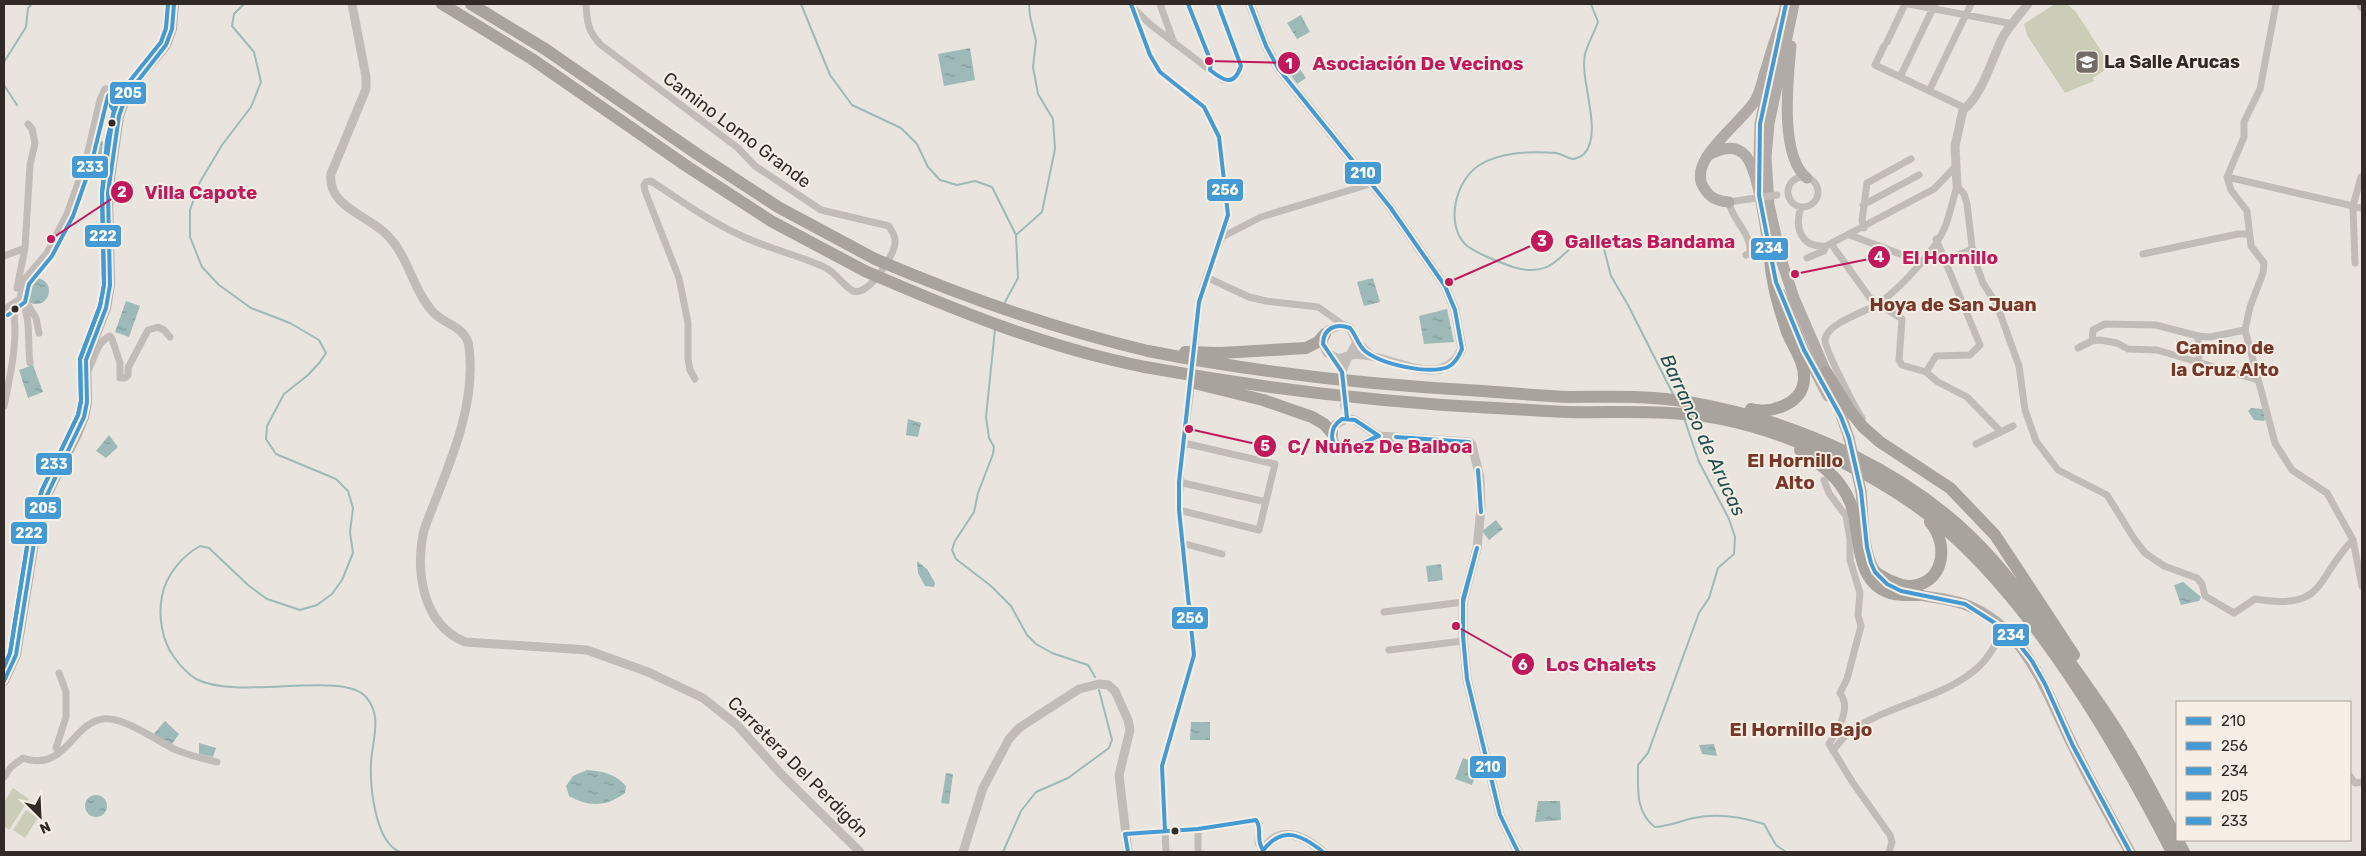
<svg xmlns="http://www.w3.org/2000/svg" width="2366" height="856" viewBox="0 0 2366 856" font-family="Rubik,sans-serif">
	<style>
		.park { fill: #cbcdb9 }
		.water { fill: url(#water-ripples) }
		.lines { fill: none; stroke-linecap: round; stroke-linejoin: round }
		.stream { stroke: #9dbab8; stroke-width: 2 }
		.minor-tunnel { stroke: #c5bfb9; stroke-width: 7; stroke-dasharray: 7 3.5; stroke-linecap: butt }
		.tertiary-tunnel { stroke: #c5bfb9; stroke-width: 9; stroke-dasharray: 9 4.5; stroke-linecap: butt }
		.minor { stroke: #c2bcb8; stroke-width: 7 }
		.tertiary { stroke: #c2bcb8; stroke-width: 9 }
		.secondary { stroke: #b3ada8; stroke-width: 10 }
		.primary { stroke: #b1aba7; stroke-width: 11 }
		.motorway { stroke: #a9a39d; stroke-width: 12 }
		.minor-bridge { stroke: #c2bcb8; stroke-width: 7 }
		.primary-bridge { stroke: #b1aba7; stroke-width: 11 }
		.motorway-bridge { stroke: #a9a39d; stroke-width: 12 }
		.bus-1-casing { stroke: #f7eee5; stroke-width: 8 }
		.bus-2-casing { stroke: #f7eee5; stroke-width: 8 }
		.bus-3-casing { stroke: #f7eee5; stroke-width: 8 }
		.bus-4-casing { stroke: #f7eee5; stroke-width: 8 }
		.bus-5-casing { stroke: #f7eee5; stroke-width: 8 }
		.bus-6-casing { stroke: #f7eee5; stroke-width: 8 }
		.bus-1 { stroke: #449ad5; stroke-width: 4 }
		.bus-2 { stroke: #449ad5; stroke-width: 4 }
		.bus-3 { stroke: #449ad5; stroke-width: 4 }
		.bus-4 { stroke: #449ad5; stroke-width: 4 }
		.bus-5 { stroke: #449ad5; stroke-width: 4 }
		.bus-6 { stroke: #449ad5; stroke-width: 4 }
		.bus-dot { fill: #322a27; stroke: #f7eee5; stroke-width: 2 }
		.labels { text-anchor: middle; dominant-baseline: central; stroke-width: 4; stroke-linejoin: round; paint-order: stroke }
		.poi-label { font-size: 18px; font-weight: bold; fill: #322a27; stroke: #f7eee5; text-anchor: start }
		.street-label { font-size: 18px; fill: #322a27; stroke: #f7eee5 }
		.neighbourhood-label { font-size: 19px; font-weight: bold; fill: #783728; stroke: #f7eee5 }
		.water-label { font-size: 19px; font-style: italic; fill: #214e4f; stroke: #f7eee5 }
		.leader { fill: none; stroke: #c2185b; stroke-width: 2 }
		.callout-dot { fill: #c2185b; stroke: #f7eee5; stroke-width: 2 }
		.mark-label { font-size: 15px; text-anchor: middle; font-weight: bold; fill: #fff }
		.callout-label { font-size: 19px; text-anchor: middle; font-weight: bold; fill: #c2185b; stroke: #f7eee5; stroke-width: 4; stroke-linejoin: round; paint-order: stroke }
		.line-badge { stroke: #f7eee5; stroke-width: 2 }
		.badge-label { font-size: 14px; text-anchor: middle; font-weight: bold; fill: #fff }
	</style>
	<defs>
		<pattern id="water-ripples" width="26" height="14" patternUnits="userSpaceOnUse" patternTransform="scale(1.25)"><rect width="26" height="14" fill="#9dbab8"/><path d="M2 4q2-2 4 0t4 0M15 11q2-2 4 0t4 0" fill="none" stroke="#819796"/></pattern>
	</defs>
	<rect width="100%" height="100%" fill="#eae4de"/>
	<path class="park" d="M2055 4H2067L2076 12 2111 66 2093 78 2094 81 2065 93 2027 35 2024 24Z
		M13 788 29 799 9 830 4 826V802Z
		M26 810 38 818 25 838 13 830Z"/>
	<path class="water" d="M1301 15 1310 32 1297 39 1287 23Z
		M970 48 975 80 944 86 938 54Z
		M1292 58 1306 78 1297 84 1283 64Z
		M93 149a8 8 0 1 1 16 0a8 8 0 1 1-16 0Z
		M1373 278 1380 302 1364 306 1357 282Z
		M23 291a13 13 0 1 1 26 0a13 13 0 1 1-26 0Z
		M126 301 140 306 129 337 115 332Z
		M1447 309 1454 342 1424 344 1419 316Z
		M33 365 43 392 28 398 19 370Z
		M2251 408 2263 409 2265 419 2264 421 2254 420 2248 411Z
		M908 419 921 423 918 437 906 435Z
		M109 435 118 447 106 458 96 451Z
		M1496 520 1503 529 1489 540 1482 531Z
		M917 561 927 569 935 583 934 587 925 586 918 573Z
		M1441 564 1443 580 1428 582 1426 566Z
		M2183 582 2201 597 2199 601 2181 605 2174 585Z
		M165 721 179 734 172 744 153 735Z
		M1191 722H1210V740H1190Z
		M199 743 216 748 213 757 199 754Z
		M1714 744 1717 756 1702 754 1699 745Z
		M1463 758 1480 764 1472 785 1455 779Z
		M587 770C602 771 616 774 626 786L625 793C606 807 589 807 569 796L566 786 573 776Z
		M946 773 953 774 949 804 941 803Z
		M85 806a11 11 0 1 1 22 0a11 11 0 1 1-22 0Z
		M1538 801H1560L1561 820 1535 822Z"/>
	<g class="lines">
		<path class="stream" d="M244 4 234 14 232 26 254 52 261 82 251 107 222 145 200 182 190 210V237L202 267 219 285 251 308 290 323 319 340 326 353 320 362 308 375 284 394 267 426 266 439 276 454 336 479 348 491 353 508 350 532 353 553 342 580 332 594 317 605 300 610 267 599 248 585 209 548 200 546C182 556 166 575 162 596 158 616 162 641 174 657 179 664 188 674 196 679 238 701 343 670 366 697 383 716 372 741 371 763 370 787 375 842 400 852
			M801 4 830 75 852 105 901 128 917 144 928 167 940 180 957 185 975 181 992 187 1016 235 1018 278 1004 304
			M1591 4 1598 22C1594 33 1588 43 1585 54 1579 81 1604 132 1584 154 1582 156 1577 158 1574 159 1568 159 1562 154 1556 153 1531 151 1499 152 1478 166 1456 181 1445 223 1465 244 1473 252 1501 263 1513 267 1566 283 1561 231 1600 242L1604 249 1611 276 1628 305 1673 394
			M4 62 26 27 28 8 32 4
			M4 85 17 105
			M1016 235 1042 212 1055 149 1053 119 1038 94 1033 67 1036 41 1030 16 1029 4
			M995 329 986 417 989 438 994 447 993 454 978 493 974 512 955 541 952 550 956 559 991 586 1011 606 1027 635 1036 644 1052 653 1088 665 1095 677
			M1684 418 1699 462 1729 519 1735 537 1734 554 1718 568 1709 598 1699 613 1648 753 1638 765C1638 788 1635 812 1655 827 1669 826 1681 821 1694 818 1717 813 1742 817 1764 824L1776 845 1786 852
			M1003 852 1021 811 1036 792 1068 778 1109 748 1112 740 1099 690"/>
		<path class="minor-tunnel" d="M1190 396 1193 357"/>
		<path class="tertiary-tunnel" d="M1342 376 1345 408"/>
		<path class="minor" d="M586 4C587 22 588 32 601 45L738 148 755 166 821 210 889 226C892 232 896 236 895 243 894 256 868 297 853 291 843 286 836 272 824 267 798 255 769 249 742 236 710 222 680 200 651 181L646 182 644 185 645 191 679 278 688 323V359L690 370 695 379
			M1131 4 1150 55 1160 72 1204 107 1219 137 1228 215 1222 237 1206 277 1199 302 1195 347
			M1160 4 1174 43
			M1188 4 1211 62 1210 70
			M1909 4 2013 24
			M2276 4 2260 89 2244 122V137L2227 177 2231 190 2247 211 2251 246 2264 263 2263 273 2250 307 2245 330 2275 443 2292 470 2327 493 2353 540 2362 586
			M1134 9 1151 25 1223 80H1231L1238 75 1241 66 1218 4
			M1887 42 1905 4
			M1884 46 1875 65 1961 106 1963 110
			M1900 77 1935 4
			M1929 91 1971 4
			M2227 177 2362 208
			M1788 192a15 15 0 1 1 30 0a15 15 0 1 1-30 0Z
			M1863 205 1919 175
			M1801 207C1794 228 1801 248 1826 246L1934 189 1955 167
			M1864 228 1862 221 1867 183 1911 159
			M1850 235 1921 262
			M1222 237 1261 217 1370 184
			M1832 245 1875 305
			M2143 254 2238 234H2249
			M1746 255 1750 253C1752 233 1732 221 1729 202L1749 199
			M4 256 25 248
			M1807 258 1824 251 1826 246
			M1945 260 1973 249
			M2355 263 2353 206 2361 177
			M1206 277 1249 297 1266 301 1318 307 1345 326
			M17 288 25 248 30 165 35 143 32 129 28 124
			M20 299C32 316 27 342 30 363
			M1879 304 1902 319 1899 360 1902 365 1926 372 1938 382 1967 397 2001 432
			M28 305 36 318 39 333
			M4 310 20 299 23 281 47 253 67 214 85 164 100 100 105 89 114 88 118 96 117 105 121 110
			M2198 336 2199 363
			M2092 341 2093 330 2105 324 2156 325 2198 336 2210 337 2245 330
			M2078 348 2092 341 2100 340 2117 343 2128 349 2157 350 2258 380
			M87 372C95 360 95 343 110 336L112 339 120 363V378H125L128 375V368L148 330 158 327 164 330 170 337
			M1926 372 1936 356 1970 355 1980 345 1936 239
			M4 406C10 377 20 334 12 305
			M1862 418C1855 408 1824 348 1825 339 1828 322 1869 311 1881 302 1902 286 1935 251 1945 227 1950 214 1953 199 1957 186L1964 194 1967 204 1973 255 1983 283 1997 305 2019 366 2025 410 2036 441 2058 470 2107 495 2135 540 2145 553 2164 566 2197 578 2202 584 2205 596 2234 613 2255 599C2327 611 2314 579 2353 540
			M1976 444 2013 426
			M1824 480 1829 493 1846 516 1850 539V560L1860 593 1858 615 1861 626 1847 679 1840 693C1852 709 1838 728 1829 744L1853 783 1890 835 1892 842 1889 852
			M1179 482 1266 502
			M1179 510 1259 530 1275 464 1184 443
			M1182 543 1222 554
			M1384 612 1463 602
			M1389 650 1463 641
			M1833 751C1838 744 1844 736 1851 731 1898 697 1987 695 2001 627
			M59 753 56 748 66 717V692L59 673
			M2350 776 2355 783 2362 782
			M4 777 11 767 23 758C65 773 72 723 103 719 123 716 157 741 176 750 189 755 203 759 217 762
			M1198 829V852
			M1125 834 1198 829 1256 820 1259 824 1258 843 1263 850
			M1166 852 1162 766 1194 655 1179 510 1181 462 1190 396"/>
		<path class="tertiary" d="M352 4 366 77V89L331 174C327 206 367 215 386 234 409 256 412 289 433 312 445 325 467 327 469 347 477 411 445 472 424 530 415 571 422 624 465 642L587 650 648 672 703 698 737 725 782 775 860 852
			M1250 4 1266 46 1278 68 1390 207 1445 286 1455 310 1462 349C1440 396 1386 349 1350 355
			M2361 4 2362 7
			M1957 186 1955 146 1963 110C1983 95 1992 57 2004 35 2011 24 2020 14 2028 4
			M1357 342 1350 355 1339 359 1327 353 1323 343 1328 330 1341 325 1350 328 1357 342 1371 356
			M1342 371 1348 357
			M1379 436 1355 420 1347 418 1335 425 1332 433 1335 443 1348 450 1379 436 1469 442 1472 445 1480 478 1481 508 1477 548 1463 602V636L1467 679 1500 815 1518 852
			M963 852 983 788 1009 739 1019 728 1079 689 1099 684 1108 685 1115 691 1128 720 1130 730 1119 775 1128 852
			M1262 852C1278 823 1304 835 1323 852"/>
		<path class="secondary" d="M4 681 16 655 37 524 48 493 77 434 84 417 87 402 86 360 106 308 110 285 108 193 119 116 126 96 137 80 166 45 172 29 174 4"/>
		<path class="primary" d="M1794 4 1769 124 1766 157 1769 205 1782 262 1794 298 1826 372 1849 438
			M1781 25 1786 4
			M1791 46C1788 79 1779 156 1807 178
			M1707 156C1719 149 1735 143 1746 156 1760 174 1765 233 1771 258
			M1759 158 1760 124 1768 85
			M1729 202C1717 201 1710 198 1704 188 1685 160 1744 122 1756 99 1761 89 1763 77 1767 66 1771 50 1777 35 1782 19
			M1780 293 1804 350 1828 396
			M1861 491C1864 518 1861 557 1880 578
			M1912 593C1929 598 1947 598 1964 604 2028 628 2046 693 2074 748 2091 783 2111 818 2130 852"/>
		<path class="motorway" d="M442 4 532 59 688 167 771 221 865 271
			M471 4 545 49 697 154 778 207 875 259
			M1148 351C1259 373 1371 385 1483 391 1512 393 1541 396 1570 397 1609 397 1650 395 1688 402 1799 421 1918 474 1993 560 2019 589 2042 623 2065 655 2084 682 2104 709 2121 737 2144 774 2163 814 2184 852
			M1185 352 1221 353 1306 348 1318 342 1325 334
			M1145 367C1260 388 1377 402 1494 408 1518 409 1543 411 1568 412 1620 413 1670 409 1722 419 1797 434 1894 482 1951 534 2041 615 2117 745 2172 852
			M1826 372 1850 411 1863 427 1880 442 1950 488 1995 535 2074 655
			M1194 383 1263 400 1312 417 1324 424 1332 433
			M1751 409C1771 414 1803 404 1804 379 1805 362 1793 347 1787 332 1777 302 1771 281 1769 249
			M1800 450C1820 464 1840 477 1850 502 1862 530 1852 581 1890 593 1899 596 1911 595 1920 595
			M1875 572C1885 578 1896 585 1908 586 1944 586 1950 545 1930 522"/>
		<path class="minor-bridge" d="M1749 199 1777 195"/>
		<path class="primary-bridge" d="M1849 438 1861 491"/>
		<path class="motorway-bridge" d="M875 259C966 298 1051 328 1148 351
			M865 271C955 310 1047 348 1145 367"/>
		<g class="bus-1-casing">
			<path id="bus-1" d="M1250 4 1266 46 1278 68 1390 207 1445 286 1455 310 1462 349
				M1347 418 1342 372 1323 344C1323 328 1336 323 1350 328 1356 335 1358 345 1365 351 1381 364 1428 375 1448 367 1455 364 1459 356 1462 349
				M1342 419 1355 420 1379 436C1368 439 1334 464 1332 436 1332 428 1336 423 1342 419Z
				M1396 437 1469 442
				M1396 437 1469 442
				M1478 470 1481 512
				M1478 470 1481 512
				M1463 636 1467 679
				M1463 636 1467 679
				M1463 636V599L1477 548
				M1463 636V602L1477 548
				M1467 679 1500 815 1518 852"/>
		</g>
		<g class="bus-2-casing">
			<path id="bus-2" d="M1131 4 1150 55 1160 72 1204 107 1219 137 1228 215 1199 302 1179 482V510L1194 655 1162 766 1165 831
				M1188 4 1211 62 1210 70C1224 81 1234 87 1241 66L1218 4
				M1128 852 1125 834 1198 829 1256 820C1263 829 1255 839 1263 850
				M1262 852C1281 825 1301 834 1323 852"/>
		</g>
		<g class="bus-3-casing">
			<path id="bus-3" d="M1786 4 1760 124 1759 195 1776 282 1804 350 1841 417 1849 438 1861 491 1867 547 1871 563 1875 572 1887 584 1901 591 1965 604 2001 627 2015 639 2032 661 2045 684 2073 746 2130 852"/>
		</g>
		<g class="bus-4-casing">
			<path id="bus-4" d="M4 681 16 655 37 524 48 493 84 417 87 402 86 360 106 308 110 285 108 193 119 116 126 96 166 45 172 29 174 4"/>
		</g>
		<g class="bus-5-casing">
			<path id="bus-5" d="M4 667 10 653 31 522 42 490 78 415 81 401 80 359 100 306 104 285 102 192 107 141 114 111 111 106 110 94 108 96 91 165 73 216 52 256 29 284 25 302 8 315"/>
		</g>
		<g class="bus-6-casing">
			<path id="bus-6" d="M4 667 10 653 31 522 42 490 78 415 81 401 80 359 100 306 104 285 102 193 113 115 121 92 161 42 166 28 168 4"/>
		</g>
		<use href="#bus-1" class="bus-1"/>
		<use href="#bus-2" class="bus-2"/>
		<use href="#bus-3" class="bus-3"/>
		<use href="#bus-4" class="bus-4"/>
		<use href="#bus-5" class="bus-5"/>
		<use href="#bus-6" class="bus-6"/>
	</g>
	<defs>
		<g id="school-square" transform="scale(1.25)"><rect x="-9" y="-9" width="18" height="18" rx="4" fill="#726b67" stroke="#f7eee5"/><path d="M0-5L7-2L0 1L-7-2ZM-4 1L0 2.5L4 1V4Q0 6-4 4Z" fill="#fff"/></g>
	</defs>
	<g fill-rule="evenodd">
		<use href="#school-square" x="2087" y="62"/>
	</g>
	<g class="bus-dot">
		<circle cx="112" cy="123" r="4.5"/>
		<circle cx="15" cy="309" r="4.5"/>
		<circle cx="1175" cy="831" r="4.5"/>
	</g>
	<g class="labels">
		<g class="poi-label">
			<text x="2104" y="62">La Salle Arucas</text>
		</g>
		<g class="street-label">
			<text transform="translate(737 130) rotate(37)">Camino Lomo Grande</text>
			<text transform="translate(798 767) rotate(45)">Carretera Del Perdigón</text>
		</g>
		<g class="neighbourhood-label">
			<text x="1953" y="304">Hoya de San Juan</text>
			<text x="2225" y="347">Camino de<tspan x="2225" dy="22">la Cruz Alto</tspan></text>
			<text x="1795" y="460">El Hornillo<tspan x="1795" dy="22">Alto</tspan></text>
			<text x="1801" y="729">El Hornillo Bajo</text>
		</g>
		<g class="water-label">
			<text transform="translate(1703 435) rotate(65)">Barranco de Arucas</text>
		</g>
	</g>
	<path class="leader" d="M1209 61L1289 63M51 239L122 192M1449 282L1542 241M1795 274L1879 257M1189 429L1265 446M1456 626L1523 664"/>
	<g class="callout-dot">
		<circle cx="1209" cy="61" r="5"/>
		<circle cx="51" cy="239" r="5"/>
		<circle cx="1449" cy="282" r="5"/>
		<circle cx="1795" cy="274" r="5"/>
		<circle cx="1189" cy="429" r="5"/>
		<circle cx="1456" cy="626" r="5"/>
		<circle cx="1289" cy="63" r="12"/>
		<circle cx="122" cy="192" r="12"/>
		<circle cx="1542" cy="241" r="12"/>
		<circle cx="1879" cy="257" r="12"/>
		<circle cx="1265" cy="446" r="12"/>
		<circle cx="1523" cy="664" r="12"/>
	</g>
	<g class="mark-label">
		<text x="1289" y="69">1</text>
		<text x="122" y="197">2</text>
		<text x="1542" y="246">3</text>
		<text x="1879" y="262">4</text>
		<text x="1265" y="451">5</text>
		<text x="1523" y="670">6</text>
	</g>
	<g class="callout-label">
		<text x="1418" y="70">Asociación De Vecinos</text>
		<text x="201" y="199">Villa Capote</text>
		<text x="1650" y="248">Galletas Bandama</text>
		<text x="1950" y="264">El Hornillo</text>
		<text x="1380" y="453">C/ Nuñez De Balboa</text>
		<text x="1601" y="671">Los Chalets</text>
	</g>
	<g class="line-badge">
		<rect x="109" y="81" width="38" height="24" rx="5" fill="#449ad5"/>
		<rect x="71" y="155" width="38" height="24" rx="5" fill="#449ad5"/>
		<rect x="1344" y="161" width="38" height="24" rx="5" fill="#449ad5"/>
		<rect x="1206" y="178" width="38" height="24" rx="5" fill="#449ad5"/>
		<rect x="84" y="224" width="38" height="24" rx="5" fill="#449ad5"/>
		<rect x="1750" y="237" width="39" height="24" rx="5" fill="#449ad5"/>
		<rect x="35" y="452" width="38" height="24" rx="5" fill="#449ad5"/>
		<rect x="24" y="496" width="38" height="24" rx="5" fill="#449ad5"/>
		<rect x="10" y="521" width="38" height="24" rx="5" fill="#449ad5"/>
		<rect x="1171" y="606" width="38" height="24" rx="5" fill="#449ad5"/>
		<rect x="1992" y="623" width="38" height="24" rx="5" fill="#449ad5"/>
		<rect x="1469" y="755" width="38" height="24" rx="5" fill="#449ad5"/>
	</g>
	<g class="badge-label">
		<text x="128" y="98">205</text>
		<text x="90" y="172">233</text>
		<text x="1363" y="178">210</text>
		<text x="1225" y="195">256</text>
		<text x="103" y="241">222</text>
		<text x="1769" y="253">234</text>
		<text x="54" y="469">233</text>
		<text x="43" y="513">205</text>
		<text x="29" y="538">222</text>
		<text x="1190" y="623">256</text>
		<text x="2011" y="640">234</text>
		<text x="1488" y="772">210</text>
	</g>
	<rect width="2366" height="856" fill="none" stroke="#322a27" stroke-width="10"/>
	<rect x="2176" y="701" width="175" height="140" fill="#f7eee5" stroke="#a8a099"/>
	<rect x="2186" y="717" width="25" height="8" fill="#449ad5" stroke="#a8a099"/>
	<text x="2221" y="726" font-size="15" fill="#322a27">210</text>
	<rect x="2186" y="742" width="25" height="8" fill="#449ad5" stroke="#a8a099"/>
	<text x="2221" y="751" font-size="15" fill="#322a27">256</text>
	<rect x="2186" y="767" width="25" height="8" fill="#449ad5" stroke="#a8a099"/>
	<text x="2221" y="776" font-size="15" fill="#322a27">234</text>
	<rect x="2186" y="792" width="25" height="8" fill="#449ad5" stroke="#a8a099"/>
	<text x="2221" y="801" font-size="15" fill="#322a27">205</text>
	<rect x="2186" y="817" width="25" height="8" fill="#449ad5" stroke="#a8a099"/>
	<text x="2221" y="826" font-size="15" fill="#322a27">233</text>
	<g transform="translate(40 816) rotate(156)" stroke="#f7eee5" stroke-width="4" paint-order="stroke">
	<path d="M0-4L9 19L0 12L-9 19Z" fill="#322a27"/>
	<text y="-8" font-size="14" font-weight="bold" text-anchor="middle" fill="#322a27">N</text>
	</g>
</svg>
